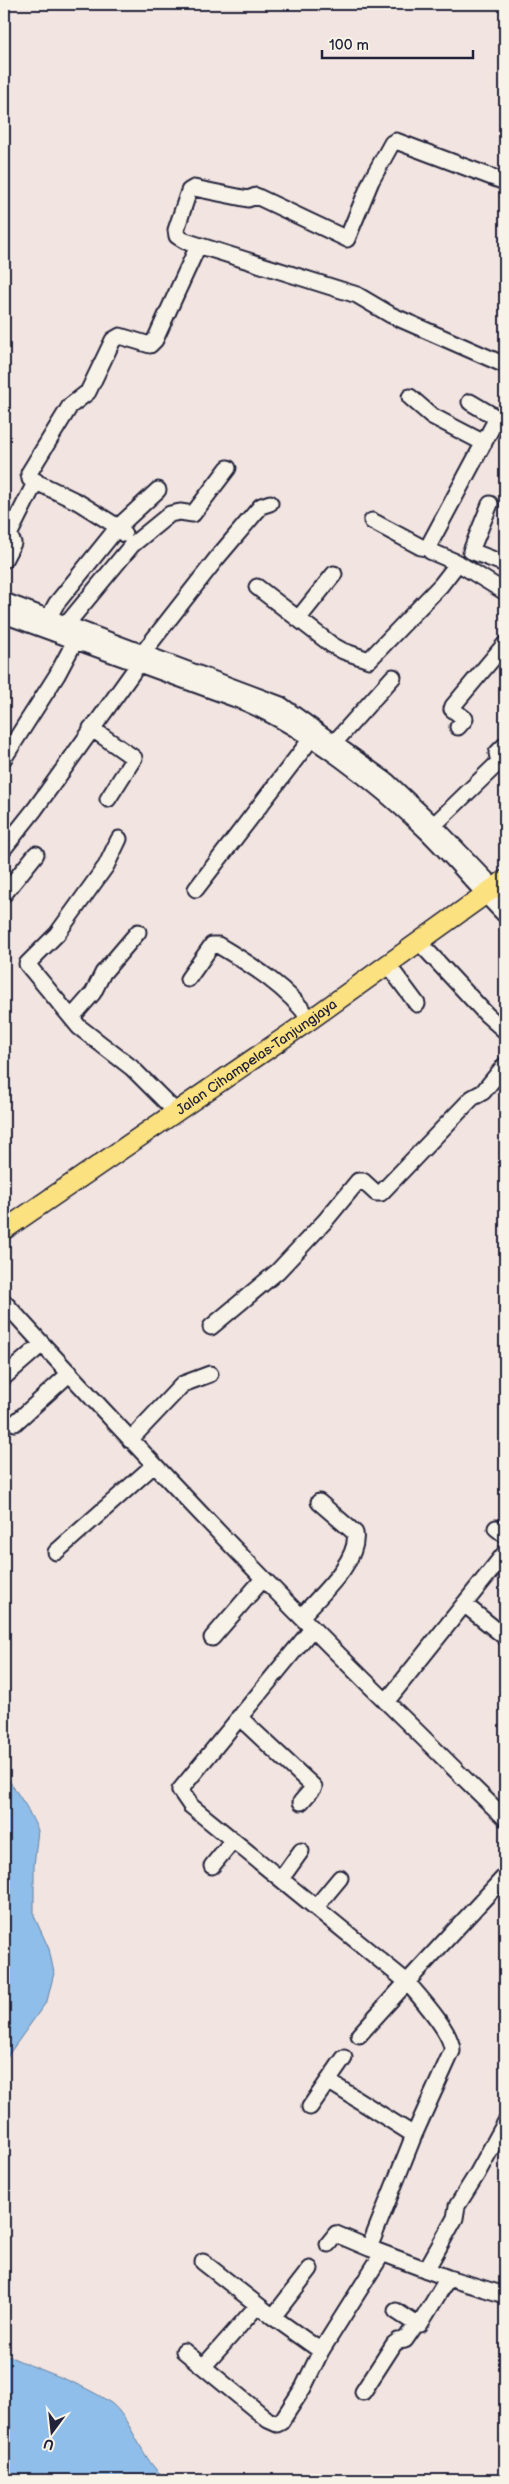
<svg xmlns="http://www.w3.org/2000/svg" width="509" height="2484" viewBox="0 0 509 2484" font-family="'Balsamiq Sans',sans-serif">
	<style>
		.water { fill: #8ebee9; stroke: #6380a3 }
		.lines { fill: none; stroke-linecap: round; stroke-linejoin: round }
		.minor-casing { stroke: #22223b; stroke-width: 19 }
		.major-casing { stroke: #22223b; stroke-width: 22 }
		.minor { stroke: #f7f3e8; stroke-width: 15 }
		.major { stroke: #fbe180; stroke-width: 19 }
		.labels { text-anchor: middle; dominant-baseline: central; stroke-width: 5; stroke-linejoin: round; paint-order: stroke }
		.street-label { font-size: 14px; fill: #22223b; stroke: #f7f3e8 }
	</style>
	<rect width="100%" height="100%" fill="#f2e4e0"/>
	<filter id="ink" filterUnits="userSpaceOnUse"><feTurbulence type="fractalNoise" baseFrequency=".02" numOctaves="2"/><feDisplacementMap in="SourceGraphic" scale="10" xChannelSelector="R" yChannelSelector="G"/><feConvolveMatrix kernelMatrix="1 2 1 2 8 2 1 2 1" color-interpolation-filters="sRGB"/></filter>
	<g filter="url(#ink)">
		<path class="water" d="M4 1773 26 1806 38 1830 34 1866V1916L49 1949 54 1973 47 2001 4 2061Z
			M4 2354C38 2370 81 2382 111 2403 131 2418 144 2465 165 2477 170 2480 199 2478 210 2480H4Z"/>
		<g class="lines">
			<g class="minor-casing">
				<path id="minor" d="M505 182 396 141 392 143 371 181 347 239 256 196 248 199 194 188 189 191 176 230 177 236 185 241 357 295 391 315 505 365
					M410 397 432 416 484 443
					M470 402 497 418
					M490 504 471 551 505 564
					M372 521 421 547 428 548
					M124 534 118 527 158 490
					M4 560 13 543 9 535 36 481
					M458 563 505 592
					M257 587 332 645 343 651 369 660 441 585 458 563 430 551 428 547 497 418 505 423
					M4 601 281 705 387 781 434 825 505 899
					M4 615 244 702C307 729 378 784 427 832 454 859 478 888 505 915
					M48 619 56 604 118 527 78 502 30 479 29 473 70 406 88 392 113 340 120 336 150 345 155 340 198 246
					M298 619 334 574
					M66 625 132 545 170 514 180 512 193 514 228 468
					M138 659 217 558 261 506 270 503
					M458 727 465 719 452 709 453 706 505 644
					M91 728 134 758 108 799
					M334 743 393 677
					M4 758 57 675 75 641
					M434 825 499 762 497 753 505 745
					M119 839 106 866 57 934 27 964 79 1027 132 1068 175 1111
					M4 848 35 809 138 665
					M196 889 311 739
					M4 894 36 854
					M419 942 487 1015 505 1031
					M388 965 417 1004
					M188 979 212 945H218C250 964 290 989 310 1020
					M72 1017 93 993 103 973 138 932
					M4 1302C133 1444 265 1584 402 1717 437 1751 470 1785 505 1818
					M211 1327 278 1271 325 1221 358 1181H363L376 1193H381L472 1098 483 1092 505 1065
					M4 1377 42 1344
					M15 1423 70 1373
					M130 1440 183 1384 210 1374
					M496 1528 505 1535
					M56 1552 154 1465
					M464 1604 505 1637
					M301 1617C319 1596 360 1561 355 1533L319 1502
					M312 1629 180 1790 191 1806 407 1982 359 2035
					M212 1638 263 1579
					M386 1702 505 1553
					M239 1717 314 1787 301 1802
					M212 1866 233 1840
					M505 1876 407 1982C419 1996 453 2033 452 2051L414 2135 369 2248 448 2278 505 2295
					M281 1879 301 1851
					M316 1907 340 1878
					M344 2058 328 2081 414 2135
					M310 2107 328 2081
					M328 2244 336 2234 369 2248
					M203 2262 273 2317 321 2351
					M426 2270 455 2218 457 2206 477 2174 505 2123
					M396 2311 416 2324H420L448 2278
					M273 2317 310 2269
					M184 2351 268 2420 277 2424 281 2422 303 2388 321 2351 382 2254
					M204 2366 258 2305
					M363 2392 394 2344 398 2341 405 2340 416 2324"/>
			</g>
			<g class="major-casing">
				<g id="major">
					<path id="s1" d="M4 1230 310 1020 505 880"/>
				</g>
			</g>
			<use href="#minor" class="minor"/>
			<use href="#major" class="major"/>
		</g>
	</g>
	<g class="labels">
		<g class="street-label">
			<text stroke="none"><textPath href="#s1" startOffset="306">Jalan Cihampelas-Tanjungjaya</textPath></text>
		</g>
	</g>
	<rect width="509" height="2484" fill="none" stroke="#f7f3e8" stroke-width="20"/>
	<rect x="10" y="10" width="489" height="2464" fill="none" stroke="#22223b" stroke-width="2" filter="url(#ink)"/>
	<g transform="translate(52 2432) rotate(195)" stroke="#f7f3e8" stroke-width="4" paint-order="stroke">
	<path d="M0-4L9 19L0 12L-9 19Z" fill="#22223b"/>
	<text y="-8" font-size="14" font-weight="bold" text-anchor="middle" fill="#22223b">U</text>
	</g>
	<path d="M322 50v8h151v-8" fill="none" stroke="#22223b" stroke-width="2.5"/>
	<text x="329" y="50" font-size="15" fill="#22223b" stroke="#f7f3e8" stroke-width="4" paint-order="stroke">100 m</text>
</svg>
